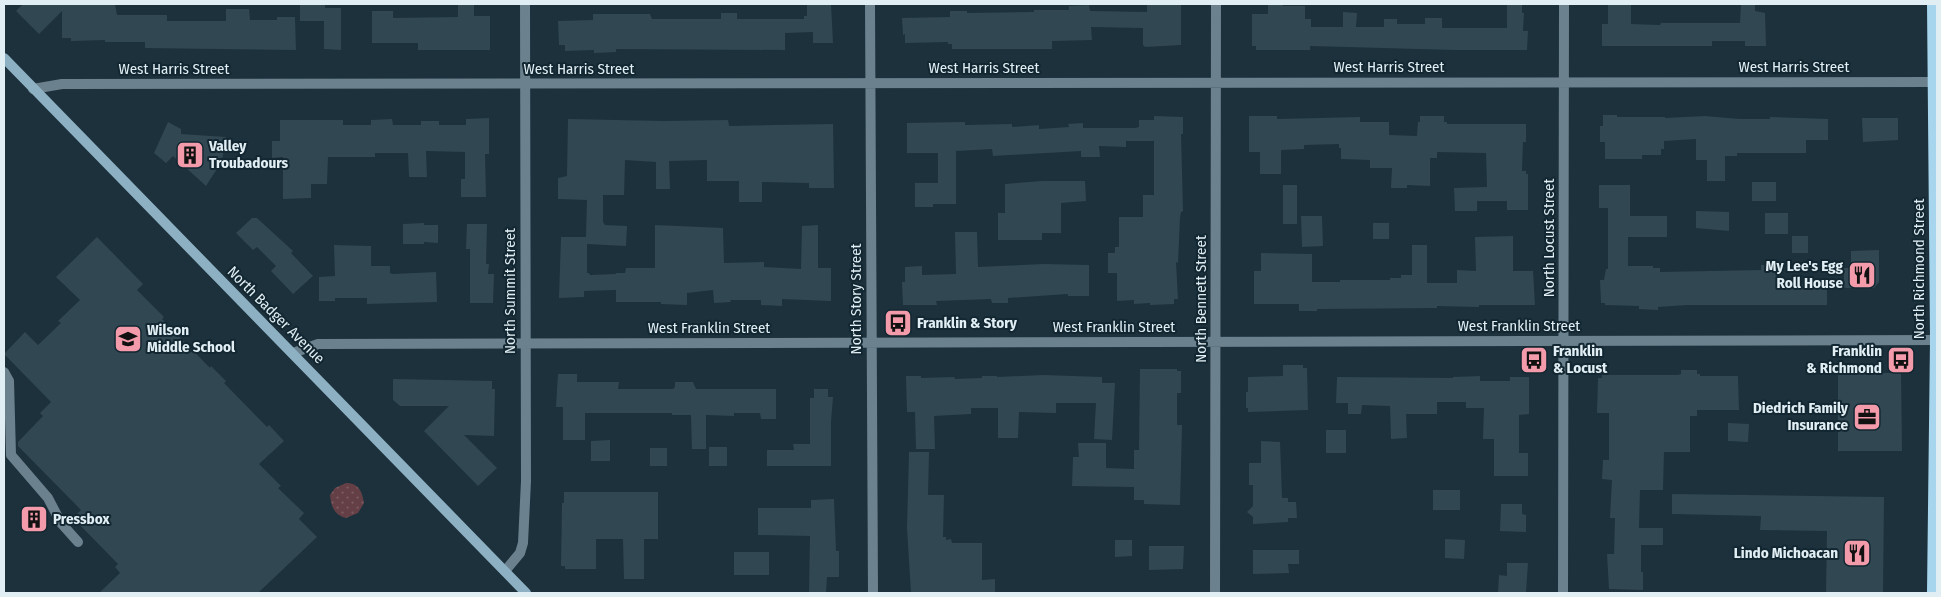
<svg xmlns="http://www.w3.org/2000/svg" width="1941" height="597" viewBox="0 0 1941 597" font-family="'Fira Sans Condensed',sans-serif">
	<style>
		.garden { fill: url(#garden-dots) }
		.building { fill: #314752 }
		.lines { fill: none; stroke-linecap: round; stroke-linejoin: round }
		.street { stroke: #6b818d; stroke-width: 10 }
		.secondary { stroke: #8db0c3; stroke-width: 10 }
		.primary { stroke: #a6d5ed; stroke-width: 12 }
		.labels { text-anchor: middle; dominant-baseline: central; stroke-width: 4; stroke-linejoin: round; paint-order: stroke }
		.street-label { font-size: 15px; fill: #e1eef4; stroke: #122731 }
		.poi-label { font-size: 15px; font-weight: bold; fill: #e1eef4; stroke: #122731; text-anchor: start }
	</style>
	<defs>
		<pattern id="garden-dots" width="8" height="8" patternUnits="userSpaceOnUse" patternTransform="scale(1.25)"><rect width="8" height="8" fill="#653f46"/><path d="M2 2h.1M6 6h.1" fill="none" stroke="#7b5b61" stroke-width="1.8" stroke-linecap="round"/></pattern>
	</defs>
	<rect width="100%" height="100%" fill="#1c313b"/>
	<path class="garden" d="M346 483C359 483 362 492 364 503L358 513 346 518C334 515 331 506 330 495L335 488Z"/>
	<path class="building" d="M23 4H115L117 15H167V21H226V9H249L250 20H277V17H295L296 50 145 48V42H105V40L71 41V38H62V11L39 34 16 11Z
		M300 4H325V8H341V50L324 49V21H300Z
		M458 4H474V16H490V50H418V43H372V11H393V18L458 17Z
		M807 4H831L833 43H813V32L785 33V50L616 49V52L594 53V50L565 51V45H559L558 21 593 20V14H650L652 19H721V13H737V19H804V16H807Z
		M1147 4H1181V45L1145 47 1143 45V28L1091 27 1092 40 1052 41V49H952V44H948V42L905 43V34L903 35 902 18 950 17V11H967V13L1034 12V10H1069V6L1089 5 1090 11 1147 12Z
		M1268 4H1283V6H1305V19H1311V27H1343V12L1357 13 1356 27H1384V19H1397V24H1425V18H1442V28H1507V4H1522V13H1524L1523 31H1528L1527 50H1455L1310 46V50H1256V46H1252V14H1268Z
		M1608 4H1631V24L1660 25 1661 23H1740L1741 4H1755V11L1765 13 1766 46H1745V41H1712V46H1602V24H1608Z
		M1603 115H1617V117H1665V118L1705 116 1739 119H1770V117L1828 119V140H1806V153H1737V156H1725V181H1707V160H1696V139L1664 141V149H1661V155H1642V159H1605V142H1600V126H1603Z
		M1154 116 1183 117V134H1181L1183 211 1181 212 1180 218 1178 263 1176 262 1178 299H1174V304L1150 305V303L1134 304V300L1117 301V273H1108V253H1115V247H1119V217H1143V195H1154V141H1126V147L1099 146 1100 157H1081V151L993 156 992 149 956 151V204H933V207H915V183H938V153H907V123L965 122V125L1012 124V127L1039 125V129L1069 127 1068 124 1083 123V128H1135L1139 127V120H1154Z
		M1249 116H1277V119L1360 117V122H1389V135L1417 136 1418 122H1420V116H1444V122H1447V124H1526V142H1523L1522 171H1526V174H1528V210H1507V201H1477V211H1455L1454 188 1487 187 1486 153 1437 152V158H1430V186L1407 185V188H1391L1392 168H1370V160L1341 159V148H1339V144L1304 145V149L1281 150V174H1260V152H1249Z
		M489 118V154H485L486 197H461V179H465V152L426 151 427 177H409L408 153H375V157H328L327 184H311V198L283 199V157L272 158V141H280V120H343V125H371V120L392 119 393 125H421V121H439V125H466V119Z
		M1862 118H1898V140L1863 142Z
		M568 119 664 121 728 120 729 126 833 124 834 188H809V183L762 182V202H739V181H707V160L669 161 670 189H656V162L625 160 624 195H603V222L605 225 627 226 626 246 587 244V273H589L590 275 616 274V273H625L626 268H655V225L723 228 724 263 764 262V267L801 269 802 226 818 225V268H831V301L782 299V306L761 305V300H730L731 302 714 303 713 290 687 293V305L661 304V302H616V290L584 291V297L559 298 561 237H586L587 200 558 199V178L567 176Z
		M168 122 181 129V134L226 137 222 161 206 186 173 156 166 163 154 153Z
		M1042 181H1085L1086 201 1061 203V233H1042V240H998V213H1005V184Z
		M1752 182H1776V201H1752Z
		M1283 185H1297V224H1283Z
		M1599 185H1630V216H1667V237H1628V266H1653V268H1660V272L1761 270V265H1778V280H1783V285L1811 284V280H1827V305H1687L1658 307V310L1639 309V306L1605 305V303H1601L1600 280H1604L1606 269H1608V208H1599Z
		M1696 211 1729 212V231L1696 228Z
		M1765 213H1788V234H1765Z
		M1301 216H1322L1323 246 1302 247Z
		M252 218H257L293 251 291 253 313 276 293 294 271 271 276 266 257 247 253 250 236 233Z
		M424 223V225H438V243L424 242V244H403V224Z
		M1373 223H1389V239H1373Z
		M467 224H487L486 264H489L488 274H494L493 303H470V249H466Z
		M955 232H977L978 267 1044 264 1089 265V296H1068V294L1008 298V303H992L991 299 936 301 937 305H903L902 282H905V267L922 266V275L956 274Z
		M1513 236V271H1533L1535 305H1479V307L1437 306V308L1317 309V311H1299V304H1254V271H1261V253L1312 254V282H1340V280H1390V278H1401V275H1412V245H1427V283H1457V270L1476 271 1475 237Z
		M1792 236H1808V253H1792Z
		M97 237 143 284 137 290 164 317 162 319 210 368 211 366 226 381 224 383 267 427 269 425 284 441 259 464 281 486 278 488 304 513 299 519 317 537 258 593H99L120 573 115 567 118 564 73 518 81 510 18 446V442L43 416 40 413 51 402 4 354 25 332 38 345 61 323 58 321 80 300 56 277Z
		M334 245 371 246V266H390V273L393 274 436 272 437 302 367 304V298H335V301H319V277L335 276Z
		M1879 250V282L1874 288H1844V268H1851V251Z
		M1283 365H1303V368H1307L1308 410 1248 412V408H1246V392H1248V377L1283 376Z
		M1140 369H1177V371H1181V393H1177V425H1182L1180 505 1144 504V500H1134V487L1072 486 1073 457H1079L1078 443H1106V468L1134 469V450H1139Z
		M1681 370H1697V374H1700V376H1738L1739 410H1697V416H1690V452H1664L1663 490H1640L1639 528H1663V545H1641V572H1643V590L1609 589 1607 554H1614L1615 518H1610L1612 480 1602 479 1603 460H1609V413H1597L1598 378H1602V375H1678L1681 374Z
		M1838 373H1901L1902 451H1838Z
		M558 374H577V382H619L618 389H673L675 387V382H693L696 389H776V419H761L760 413H734V416L706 415V449H692L691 415H672V413H585V440H563V407H556Z
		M1043 375 1102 377V383H1115L1112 440 1094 439 1096 403H1056V413L1019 412 1018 438H998V408H971V414L934 416 935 449H916L915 412H907L906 376H921V378L954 377 955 379 982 378V376H997V377Z
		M1480 376V381H1510V377H1529V414L1519 415V453H1528V476H1494V439H1483L1484 408H1466V402H1437V414H1406L1407 438 1391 439 1390 406 1362 405 1361 414H1348V403H1336L1337 377 1453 378V377Z
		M393 379 492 381V389H495L494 436 464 435 497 468 478 486 424 431 449 406H400L393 400Z
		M814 389H828V397H833L831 422V466H767V450H794L793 444H810V398H814Z
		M1728 423 1749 424 1748 442 1728 441Z
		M1326 430H1346V453H1326Z
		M610 440V461H591V441Z
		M1261 441 1280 442 1282 498H1288V502H1296L1297 518H1288V522L1253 524V517L1247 512 1253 506V485H1249V463H1261Z
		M709 447H727V466H709Z
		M650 448H667V466H650Z
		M909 452H929L928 495H944L943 537H946V540L951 539 952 543H982V580L995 579V593H911L907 528Z
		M1433 490H1460V510H1433Z
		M564 492H658V539H644V579H624L623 539H596V569H565V566H561L562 503H564Z
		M1672 494 1884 497 1883 593H1826L1827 531 1760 530 1761 516 1672 514Z
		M834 499 836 551H839V577H827L826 593H809L810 536 758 535V508H811V500Z
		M1501 504H1522V514L1526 515V532L1500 531Z
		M42 509 45 525 28 529 25 513Z
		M1445 539 1465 540 1464 559 1445 558Z
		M1115 540H1132V556L1115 557Z
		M1149 546H1184L1183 569 1149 570Z
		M1253 550H1299V564H1288L1289 573 1253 574Z
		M734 552H769V575H734Z
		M1507 563H1528L1526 593H1498L1499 575 1507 576Z"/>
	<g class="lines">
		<path class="street" d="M870 4 873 593
			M33 89 62 84 1934 82
			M293 353 318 344 1936 340
			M4 372 9 381 11 455 48 498 61 523 78 542
			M505 571 520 553 523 543 526 481 525 4
			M1215 593 1216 4
			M1563 593 1564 4"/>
		<path class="secondary" d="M4 58 526 593"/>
		<path class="primary" d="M1933 593 1936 340 1933 4"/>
	</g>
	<defs>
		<g id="building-square" transform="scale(1.4375)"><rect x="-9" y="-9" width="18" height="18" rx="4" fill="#f39aab" stroke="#122731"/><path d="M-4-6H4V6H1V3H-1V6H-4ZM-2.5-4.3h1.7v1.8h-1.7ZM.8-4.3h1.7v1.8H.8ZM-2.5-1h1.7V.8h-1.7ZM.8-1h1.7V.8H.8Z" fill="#111"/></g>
		<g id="restaurant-square" transform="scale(1.4375)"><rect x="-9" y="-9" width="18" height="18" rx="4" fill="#f39aab" stroke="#122731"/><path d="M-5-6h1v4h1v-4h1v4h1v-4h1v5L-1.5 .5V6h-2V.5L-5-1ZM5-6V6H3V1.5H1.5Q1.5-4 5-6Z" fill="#111"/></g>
		<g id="bus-square" transform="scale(1.4375)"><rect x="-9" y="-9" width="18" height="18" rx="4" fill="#f39aab" stroke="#122731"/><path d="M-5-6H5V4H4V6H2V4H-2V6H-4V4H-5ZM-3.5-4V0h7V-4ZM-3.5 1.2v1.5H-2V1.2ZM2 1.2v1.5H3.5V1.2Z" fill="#111"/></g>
		<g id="school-square" transform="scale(1.4375)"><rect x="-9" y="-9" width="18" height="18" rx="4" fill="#f39aab" stroke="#122731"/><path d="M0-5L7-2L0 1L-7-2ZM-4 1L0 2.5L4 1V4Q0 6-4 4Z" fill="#111"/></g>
		<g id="office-square" transform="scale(1.4375)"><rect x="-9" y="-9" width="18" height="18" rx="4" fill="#f39aab" stroke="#122731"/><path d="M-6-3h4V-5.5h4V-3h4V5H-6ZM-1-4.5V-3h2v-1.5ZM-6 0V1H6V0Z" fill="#111"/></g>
	</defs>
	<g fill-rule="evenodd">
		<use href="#building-square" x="190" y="155"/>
		<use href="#restaurant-square" x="1862" y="275"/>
		<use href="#bus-square" x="898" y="323"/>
		<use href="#school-square" x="128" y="339"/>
		<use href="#bus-square" x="1534" y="360"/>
		<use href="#bus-square" x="1901" y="360"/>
		<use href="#office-square" x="1867" y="417"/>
		<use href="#building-square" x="34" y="519"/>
		<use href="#restaurant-square" x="1857" y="553"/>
	</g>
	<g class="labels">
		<g class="street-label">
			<text x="1389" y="67">West Harris Street</text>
			<text x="1794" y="67">West Harris Street</text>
			<text x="984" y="68">West Harris Street</text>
			<text x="174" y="69">West Harris Street</text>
			<text x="579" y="69">West Harris Street</text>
			<text transform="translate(1549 238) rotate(-90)">North Locust Street</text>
			<text transform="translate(1919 269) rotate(-90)">North Richmond Street</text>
			<text transform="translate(510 291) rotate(-90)">North Summit Street</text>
			<text transform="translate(856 299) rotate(-90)">North Story Street</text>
			<text transform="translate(1201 299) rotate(-90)">North Bennett Street</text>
			<text transform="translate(276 315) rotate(45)">North Badger Avenue</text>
			<text x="1519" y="326">West Franklin Street</text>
			<text x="1114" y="327">West Franklin Street</text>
			<text x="709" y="328">West Franklin Street</text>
		</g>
		<g class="poi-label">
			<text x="209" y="146">Valley<tspan x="209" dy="17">Troubadours</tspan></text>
			<text x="1843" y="266" text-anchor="end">My Lee's Egg<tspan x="1843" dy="17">Roll House</tspan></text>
			<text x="917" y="323">Franklin &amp; Story</text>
			<text x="147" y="330">Wilson<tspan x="147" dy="17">Middle School</tspan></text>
			<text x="1553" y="351">Franklin<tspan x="1553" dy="17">&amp; Locust</tspan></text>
			<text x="1882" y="351" text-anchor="end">Franklin<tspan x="1882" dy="17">&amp; Richmond</tspan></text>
			<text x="1848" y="408" text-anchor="end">Diedrich Family<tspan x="1848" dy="17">Insurance</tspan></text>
			<text x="53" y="519">Pressbox</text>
			<text x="1838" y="553" text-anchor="end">Lindo Michoacan</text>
		</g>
	</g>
	<rect width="1941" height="597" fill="none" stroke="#e1eef4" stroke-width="10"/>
</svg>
